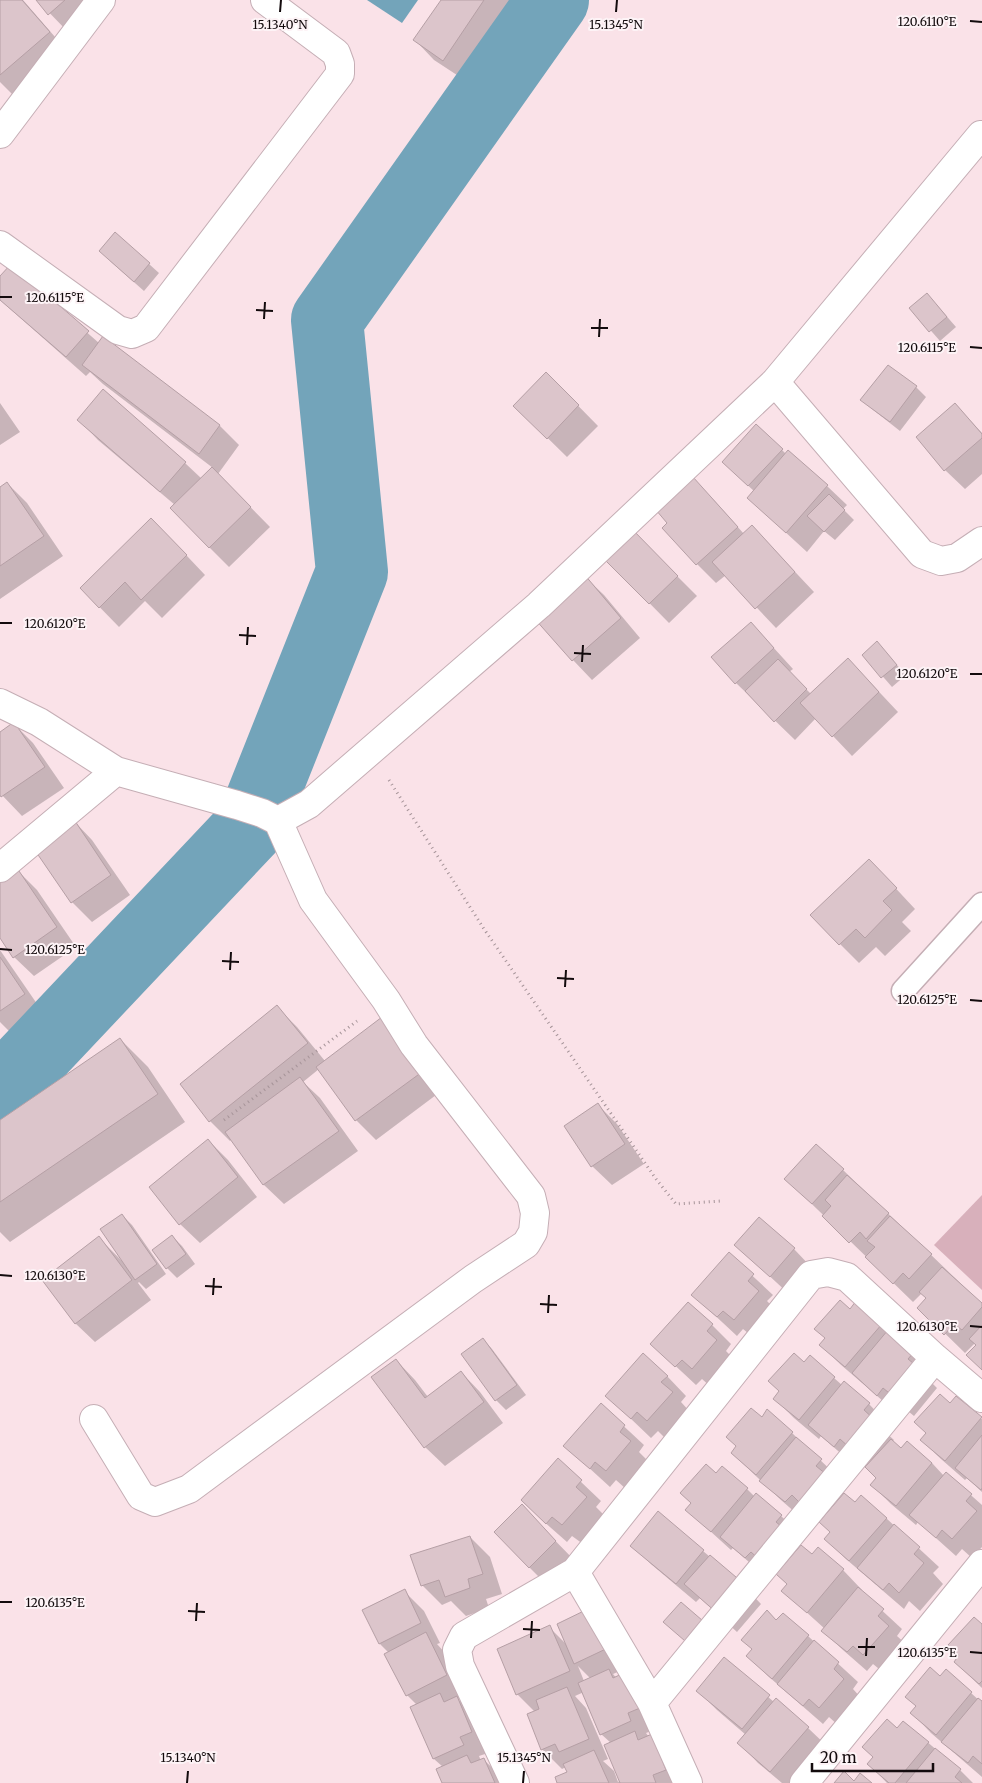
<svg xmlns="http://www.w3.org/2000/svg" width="982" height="1783" viewBox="0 0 982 1783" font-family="Merriweather,serif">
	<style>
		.green { fill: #d8b0bb }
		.water { fill: #73a4ba }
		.shadow { fill: #0003; fill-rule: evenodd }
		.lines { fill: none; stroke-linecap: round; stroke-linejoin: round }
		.river { stroke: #73a4ba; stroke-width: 72 }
		.building { fill: #dcc5cb; stroke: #b59fa5 }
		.lane-casing { stroke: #c5aeb5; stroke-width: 25 }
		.street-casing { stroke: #c5aeb5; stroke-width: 30 }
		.path { stroke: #a59398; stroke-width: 3; stroke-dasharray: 1 4; stroke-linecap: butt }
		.lane { stroke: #fff; stroke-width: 22 }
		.street { stroke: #fff; stroke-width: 28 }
		.ticks { fill: none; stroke: #130b0d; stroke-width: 2 }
		.ticks-label { font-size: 12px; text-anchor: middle; fill: #130b0d; stroke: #fdf3f6; stroke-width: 4; stroke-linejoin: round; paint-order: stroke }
	</style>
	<rect width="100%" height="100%" fill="#fae2e8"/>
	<path class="green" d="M982 1195V1290L934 1245Z"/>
	<path class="water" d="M367 0H418L402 23Z"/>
	<path class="shadow" d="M0 0H23L68 52 16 98 0 82Z
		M37 0H105L69 33Z
		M442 0H514L516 2 463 79 434 60 415 40Z
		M110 261 149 264 159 273 144 291Z
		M11 266 99 343 104 338 220 426 239 445 218 474 270 527 229 567 209 547 175 505 98 440 79 420 185 463 202 479 213 468 103 384 90 372 86 376 0 300V278Z
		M936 304 956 327 940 341 911 308Z
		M888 366 916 387 926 397 900 431 872 409 862 400Z
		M546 373 598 426 567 457 515 406Z
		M0 403 20 432 0 445Z
		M955 404 982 433V474L965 489 945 470Z
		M757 425 786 454 827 486 847 505 843 509 854 520 835 540 824 531 807 552 748 498 754 491 743 481Z
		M7 483 27 503 63 556 0 599V488Z
		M712 498 744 534 752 526 814 592 776 628 726 575 716 583 697 564Z
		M631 530 697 596 669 623 604 557Z
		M171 539 205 575 162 618 145 601 119 627 81 588Z
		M584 576 604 595 640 638 592 680 573 660 536 618Z
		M751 623 793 669 789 672 811 694 867 679 898 712 852 756 816 718 795 740 736 683Z
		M877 643 906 675 892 687 864 655Z
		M14 724 33 743 64 788 22 816 0 793V733Z
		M73 820 92 840 130 895 92 922 72 902 34 847Z
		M17 870 37 890 76 947 34 976 14 957 0 936V882Z
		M888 880 915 909 902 922 911 931 885 956 876 947 859 963 840 944Z
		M0 950 44 1014 13 1035 0 1022Z
		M277 1007 297 1027 325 1061 382 1019 440 1092 376 1140 356 1120 319 1069 303 1082 320 1098 358 1151 284 1204 264 1185 232 1139 230 1141 210 1121 182 1084Z
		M120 1039 148 1067 185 1122 10 1242 0 1232V1121Z
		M598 1105 617 1124 644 1164 612 1185 592 1166Z
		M208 1140 228 1160 257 1197 200 1243 180 1224Z
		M843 1170 982 1304V1369L977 1345 975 1343 965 1353 919 1308 928 1298 922 1293 913 1302 786 1179Z
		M122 1215 132 1225 166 1274 146 1289 139 1282 138 1283 151 1300 95 1342 75 1323 99 1238 122 1261Z
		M172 1236 182 1246 195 1264 177 1278 167 1268Z
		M736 1245 794 1249 813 1269 790 1295Z
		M729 1254 773 1295 767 1301 777 1311 754 1338 743 1329 737 1336 693 1295Z
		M856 1303 913 1353 928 1379 937 1388 914 1416 903 1407 898 1414 840 1364 821 1345Z
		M712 1325 731 1344 726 1351 736 1361 712 1388 702 1379 696 1385 652 1344Z
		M483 1339 492 1349 526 1395 506 1410 496 1400Z
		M810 1357 842 1385 869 1404 888 1424 883 1430 894 1440 892 1442 901 1450 932 1463 944 1476 946 1473 982 1505V1547L972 1558 962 1549 956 1556 918 1522 916 1525 891 1504 872 1485 877 1478 868 1466 860 1458 854 1465 821 1436 819 1439 794 1418 775 1399Z
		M396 1360 415 1380 428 1397 461 1372 480 1392 503 1423 445 1466 425 1447Z
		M667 1376 686 1396 681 1402 691 1413 667 1440 658 1431 651 1438 607 1396Z
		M956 1398 982 1419V1492L967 1478 965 1480 941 1459 921 1440Z
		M601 1405 644 1445 639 1452 649 1462 626 1489 616 1480 610 1487 565 1446Z
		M762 1419 792 1433 840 1479 835 1485 846 1496 855 1504 886 1518 939 1567 933 1573 943 1584 920 1611 909 1601 904 1609 846 1559 826 1539 831 1532 812 1514 805 1521 781 1500 732 1453Z
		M558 1460 601 1501 596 1507 606 1517 583 1544 572 1536 567 1542 542 1520Z
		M716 1475 747 1489 755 1497 781 1516 801 1535 795 1541 801 1547 812 1556 843 1570 862 1590 861 1591 902 1629 897 1636 908 1646 884 1673 873 1664 867 1671 843 1650 823 1631 825 1629 783 1591 788 1585 782 1579 771 1570 766 1577 733 1548 731 1550 687 1510Z
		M541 1526 575 1561 549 1587 529 1567Z
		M470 1537 490 1557 502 1594 486 1599 489 1608 466 1616 451 1601 442 1605 422 1585Z
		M632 1546 703 1551 742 1584 761 1604 737 1632 700 1598 696 1602 652 1565Z
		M404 1591 424 1611 440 1643 437 1644 446 1654 466 1695 458 1699 477 1717 491 1752 479 1756 481 1761 484 1760 504 1779 505 1783H444L443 1767 434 1759 411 1708 417 1705 407 1695 389 1653 380 1644Z
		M592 1609 629 1667 613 1674 659 1728 646 1733 682 1783H558L569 1773 566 1767 562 1769 542 1749 535 1712 517 1694 549 1627 566 1644ZM578 1666 591 1679 584 1681ZM584 1692 601 1734 611 1743 620 1781 618 1782 614 1771 603 1761 608 1759 586 1708 575 1696Z
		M776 1622 808 1636 858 1682 853 1689 863 1700 839 1726 829 1717 823 1724 768 1676 748 1656Z
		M982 1625V1688L955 1662Z
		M724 1659 774 1702 808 1728 828 1747 797 1783H782L758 1763 739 1743 746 1735 717 1710 698 1691Z
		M940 1678 971 1693 982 1703V1777L931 1733 912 1713 917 1707 906 1697Z
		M904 1722 960 1770 973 1783H887L869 1764Z"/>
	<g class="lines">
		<path class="river" d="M0 1092 251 826 352 572 327 320 553 0"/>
	</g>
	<path class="building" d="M0 0H22L50 32 0 75Z
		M36 0H65L48 15Z
		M441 0H484L443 61 413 40Z
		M115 232 150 263 134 282 99 251Z
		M11 264 89 331 66 357 0 300V276Z
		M927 293 947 317 929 332 909 308Z
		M103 336 220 425 199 454 82 365Z
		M888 365 917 386 890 422 860 400Z
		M546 372 579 405 547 439 513 406Z
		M103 389 186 462 160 492 77 420Z
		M955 403 982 434V438L944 471 916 437Z
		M756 424 783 449 748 486 722 462Z
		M788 450 828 485 786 533 747 498Z
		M212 467 251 507 209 548 170 508Z
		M693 477 738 527 696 565 662 528 667 523 656 510Z
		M7 482 44 536 0 566V487Z
		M829 494 845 510 824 532 807 516Z
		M151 518 187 555 141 600 125 582 99 608 80 588Z
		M752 525 795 572 755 609 712 562Z
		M631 528 678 576 649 604 602 557Z
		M584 574 621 618 572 661 534 618Z
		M751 622 774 648 735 684 711 657Z
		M877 641 897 665 881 678 862 655Z
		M848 658 879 692 832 737 800 703Z
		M778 659 807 689 774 722 745 691Z
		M14 722 45 767 1 797 0 795V732Z
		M73 818 111 875 71 903 32 846Z
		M869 859 897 888 883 901 892 910 865 938 856 929 839 945 810 915Z
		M17 868 57 927 13 958 0 938V880Z
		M0 957 25 994 0 1011Z
		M277 1005 308 1043 209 1122 180 1084Z
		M382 1017 422 1072 355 1121 316 1067Z
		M120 1038 158 1094 0 1202V1120Z
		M300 1077 339 1131 263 1185 225 1132Z
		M598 1103 625 1144 591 1167 564 1126Z
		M208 1139 238 1177 179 1225 149 1187Z
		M816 1144 844 1169 812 1204 784 1179Z
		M847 1175 889 1213 866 1239 860 1232 849 1243 822 1216 831 1206 825 1200Z
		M122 1214 157 1264 135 1280 100 1229Z
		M890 1216 932 1254 909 1279 903 1273 893 1284 865 1257 875 1247 867 1241Z
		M759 1217 795 1248 770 1277 734 1245Z
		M172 1235 186 1254 166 1269 152 1250Z
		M99 1236 132 1280 75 1324 42 1280Z
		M729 1252 754 1274 748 1281 759 1291 734 1320 723 1311 717 1317 691 1295Z
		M942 1267 982 1303V1307L962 1330 954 1324 944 1335 917 1308 926 1298 919 1292Z
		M840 1300 850 1309 856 1301 882 1324 845 1367 819 1345 825 1338 814 1329Z
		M688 1302 713 1324 707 1331 717 1340 692 1369 682 1360 675 1367 650 1344Z
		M982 1325V1370L966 1355 976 1345 969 1339Z
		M888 1330 914 1352 908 1359 919 1368 894 1397 883 1388 877 1396 852 1373Z
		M483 1338 517 1385 495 1401 461 1354Z
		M643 1353 668 1376 661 1382 673 1392 647 1421 637 1412 631 1419 605 1396Z
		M794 1353 804 1362 810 1355 835 1377 799 1420 773 1399 779 1391 768 1381Z
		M396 1359 425 1398 461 1371 484 1402 424 1448 371 1377Z
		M844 1381 870 1403 864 1410 875 1420 850 1448 840 1439 834 1447 808 1425Z
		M940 1394 950 1403 956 1396 982 1417 945 1461 920 1440 926 1433 914 1422Z
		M601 1403 625 1425 620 1432 631 1441 606 1471 595 1462 590 1469 563 1446Z
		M751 1408 762 1417 767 1409 793 1432 756 1475 731 1453 736 1446 726 1437Z
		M982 1435V1488L981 1490 955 1468Z
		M796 1437 822 1459 816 1466 827 1475 801 1504 792 1495 785 1502 759 1481Z
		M891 1439 901 1448 907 1441 932 1463 896 1506 870 1485 876 1478 865 1467Z
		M558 1458 582 1480 576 1487 587 1497 562 1525 552 1517 546 1524 521 1500Z
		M706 1464 716 1473 722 1466 748 1488 711 1532 685 1510 691 1503 680 1493Z
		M946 1472 972 1494 966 1501 977 1511 952 1539 942 1530 936 1538 909 1515Z
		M756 1493 782 1515 776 1522 787 1531 761 1561 751 1552 745 1558 720 1537Z
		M844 1493 855 1502 861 1495 887 1518 849 1561 824 1539 830 1532 819 1522Z
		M522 1504 556 1541 529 1568 494 1532Z
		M658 1511 704 1550 676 1584 630 1546Z
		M894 1524 920 1547 914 1554 924 1563 899 1593 889 1583 883 1590 857 1568Z
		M470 1536 483 1574 468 1579 470 1588 445 1597 439 1580 421 1586 410 1555Z
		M801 1545 812 1554 818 1547 844 1569 807 1613 781 1591 787 1584 776 1574Z
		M710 1555 743 1583 717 1613 684 1584Z
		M858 1587 884 1609 878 1616 889 1626 863 1655 853 1646 847 1652 821 1631Z
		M405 1589 421 1623 379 1644 362 1610Z
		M681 1602 710 1627 692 1647 663 1622Z
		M592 1607 610 1647 574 1664 557 1624Z
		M767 1610 776 1620 783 1613 809 1635 772 1679 746 1656 752 1649 741 1640Z
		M974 1617 982 1624V1681L979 1684 954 1662 959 1655 948 1645Z
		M550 1625 570 1671 516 1695 497 1649Z
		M426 1632 447 1675 406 1696 384 1654Z
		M814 1640 839 1662 834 1669 844 1679 819 1708 809 1699 803 1706 777 1684Z
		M724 1657 770 1695 742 1729 696 1691Z
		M930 1667 940 1676 946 1669 972 1692 936 1735 910 1713 916 1706 905 1697Z
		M609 1669 613 1678 626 1672 640 1708 628 1713 631 1721 600 1735 578 1683Z
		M567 1687 589 1739 559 1752 555 1744 541 1750 527 1714 539 1709 536 1700Z
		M440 1693 444 1702 457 1696 472 1732 460 1737 464 1745 433 1759 410 1707Z
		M776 1698 809 1727 770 1772 737 1743Z
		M978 1698 982 1701V1764L973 1756 968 1763 941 1742Z
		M887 1719 897 1728 903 1721 929 1742 895 1783H889L867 1764 873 1757 862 1747Z
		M635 1731 638 1740 652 1734 666 1770 653 1775 656 1783H620L604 1745Z
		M935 1748 961 1769 955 1777 962 1783H906Z
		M594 1750 609 1783H557L555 1777 567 1772 563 1764Z
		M467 1755 471 1763 484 1758 495 1783H442L436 1769Z
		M844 1771 854 1781 860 1773 872 1783H834Z"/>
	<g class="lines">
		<g class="lane-casing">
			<path id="lane" d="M903 991 982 904"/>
		</g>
		<g class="street-casing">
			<path id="street" d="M0 134 101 0
				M0 245 118 330 132 334 146 328 340 74V64L336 53 265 0
				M775 382 922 554 941 561 957 558 982 541
				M0 703 39 722 116 771 237 805 262 813 278 821 309 804 539 605 775 382 981 135
				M0 868 116 771
				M94 1419 141 1496 155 1502 189 1489 473 1279 526 1244 533 1232 535 1213 531 1196 414 1045 386 1000 313 900 278 821
				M575 1572 652 1703 688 1783
				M652 1703 935 1358
				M515 1783 460 1666 457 1650 464 1636 575 1572 811 1275 828 1272 847 1277 935 1358 982 1398
				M804 1783 982 1564"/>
		</g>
		<path class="path" d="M389 780 484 929 656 1179 676 1204 721 1201
			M224 1120 357 1021"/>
		<use href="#lane" class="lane"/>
		<use href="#street" class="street"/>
	</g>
	<path class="ticks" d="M280 12 281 0M616 12 617 0M970 21 982 22M0 297H12M256 310 273 311M264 319 265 302M591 328H608M599 337 600 319M970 347 982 348M0 623H12M239 635 256 636M247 645 248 627M574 653 591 654M582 662 583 645M970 674H982M0 949 12 950M222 961 239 962M230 970 231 952M557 978 574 979M565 987 566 970M970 1000 982 1001M0 1275 12 1276M205 1286 222 1287M213 1295 214 1278M540 1304 557 1305M548 1313 549 1295M970 1326 982 1327M0 1602H12M188 1611 205 1612M196 1621 197 1603M523 1629 540 1630M531 1638 532 1621M858 1647H875M970 1652 982 1653M866 1656 867 1638M187 1783 188 1771M523 1783 524 1771"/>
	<g class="ticks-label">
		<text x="927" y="26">120.6110°E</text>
		<text x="280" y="29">15.1340°N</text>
		<text x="616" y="29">15.1345°N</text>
		<text x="55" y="302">120.6115°E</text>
		<text x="927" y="352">120.6115°E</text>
		<text x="55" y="628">120.6120°E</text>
		<text x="927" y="678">120.6120°E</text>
		<text x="55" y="954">120.6125°E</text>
		<text x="927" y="1004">120.6125°E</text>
		<text x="55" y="1280">120.6130°E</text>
		<text x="927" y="1331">120.6130°E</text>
		<text x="55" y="1607">120.6135°E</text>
		<text x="927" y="1657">120.6135°E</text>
		<text x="188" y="1762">15.1340°N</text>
		<text x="524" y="1762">15.1345°N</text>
	</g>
	<path d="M812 1763v8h121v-8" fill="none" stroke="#130b0d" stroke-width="2.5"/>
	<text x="820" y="1763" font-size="15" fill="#130b0d" stroke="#fdf3f6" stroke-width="4" paint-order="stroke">20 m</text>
</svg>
